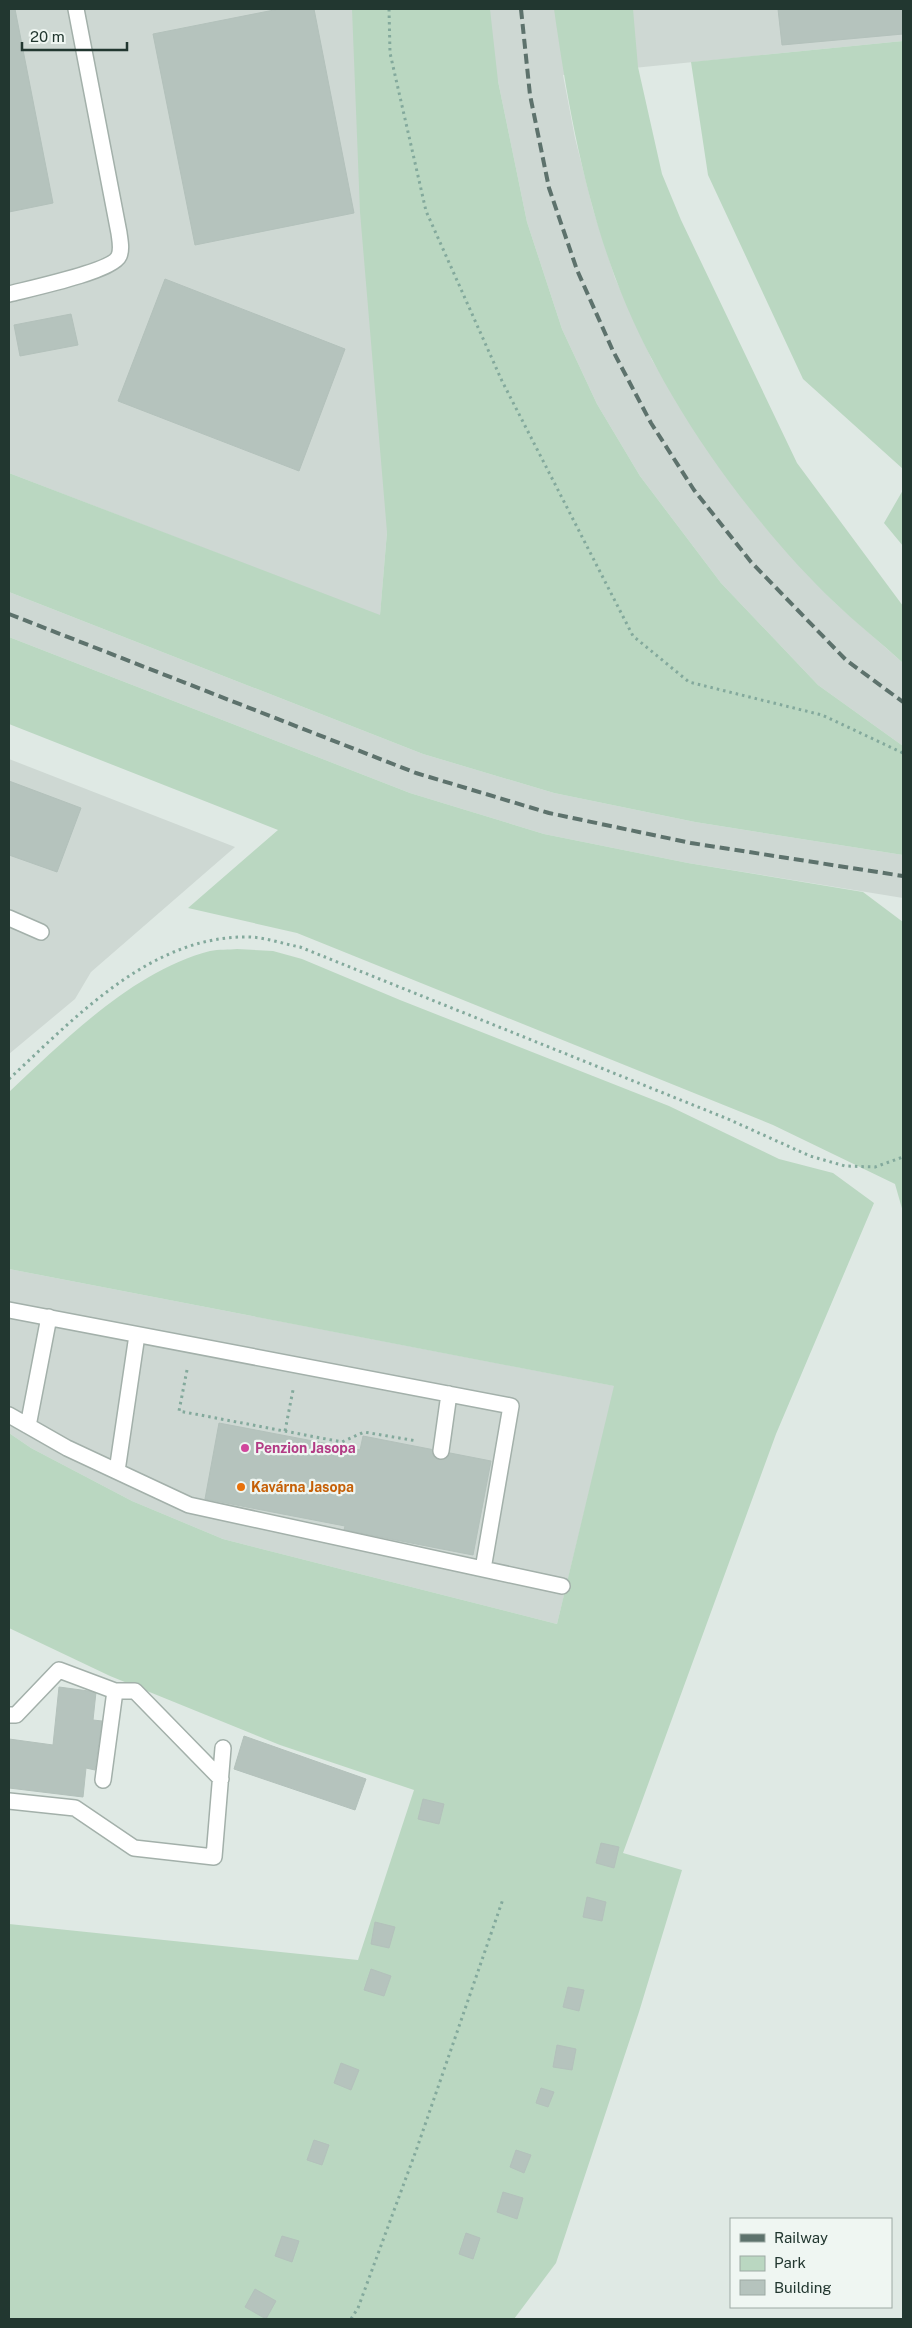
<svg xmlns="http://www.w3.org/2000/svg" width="912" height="2328" viewBox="0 0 912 2328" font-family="'Public Sans',sans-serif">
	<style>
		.built { fill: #ced8d3 }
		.green { fill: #bad7c1 }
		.building { fill: #b5c3bd; stroke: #b3c1bb }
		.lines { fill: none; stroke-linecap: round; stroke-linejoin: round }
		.service-casing { stroke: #a3b0aa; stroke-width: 18 }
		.path { stroke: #83a99c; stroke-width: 3; stroke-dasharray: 2.5 4; stroke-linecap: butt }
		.service { stroke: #fff; stroke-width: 15 }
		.rail { stroke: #5d726c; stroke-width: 4; stroke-dasharray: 10 5; stroke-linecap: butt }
		.hotel-dot { fill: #d1479c; stroke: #eff6f2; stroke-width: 2 }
		.food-dot { fill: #e8710a; stroke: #eff6f2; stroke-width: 2 }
		.labels { text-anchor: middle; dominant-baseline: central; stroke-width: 4.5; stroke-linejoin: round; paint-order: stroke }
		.hotel-label { font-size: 14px; font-weight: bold; fill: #b23c85; stroke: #eff6f2; text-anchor: start }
		.food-label { font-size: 14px; font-weight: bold; fill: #c56008; stroke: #eff6f2; text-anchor: start }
	</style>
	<rect width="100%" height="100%" fill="#dfe9e4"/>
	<path class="built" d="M9 9H903V41L563 75 575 138 593 209 615 278 652 360 700 438 765 527 834 602 903 663V746L818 685 721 583 640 476 597 404 562 329 527 222 498 81 387 532 380 616 9 473Z
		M9 592 423 754 554 793 695 822 903 855V898L688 863 544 834 410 793 9 637Z
		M9 759 235 847 91 972 75 999 9 1054Z
		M9 1269 615 1386 557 1624 223 1539 132 1501 31 1448 9 1433Z"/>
	<path class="green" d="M352 9H490L498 81 527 222 562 329 597 404 640 476 721 583 818 685 903 746V855L695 822 554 793 423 754 9 592V473L380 615 387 532 360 212Z
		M554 9H633L638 67 662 174 681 220 797 463 903 606V663C880 642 856 623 834 602 745 516 658 393 615 277 583 190 567 100 554 9Z
		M903 41V469L803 379 708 175 691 62Z
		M903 490V546L884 523Z
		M9 637 410 793 544 834 688 863 863 892 903 922V1212L895 1184 773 1125 297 933 188 908 278 830 9 724Z
		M237 949 273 951 302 959 400 1000 669 1106 779 1159 833 1173 874 1203 776 1434 623 1853 682 1870 639 2012 556 2263 514 2319H9V1924L358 1960 414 1790 280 1745 110 1676 9 1628V1433L31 1448 132 1501 223 1539 557 1624 614 1386 9 1269V1092C66 1039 133 971 210 951 219 949 229 950 237 949Z"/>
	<path class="building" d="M9 9H15L53 203 9 212Z
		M279 9H314L354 213 195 245 153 34Z
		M778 9H903V34L782 45Z
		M165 279 345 349 299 471 118 401Z
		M71 314 78 345 20 356 14 325Z
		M9 781 81 808 57 872 9 855Z
		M219 1423 360 1450 363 1436 491 1461 473 1555 344 1530 345 1526 205 1499Z
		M59 1687 96 1692 93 1720 102 1721 95 1770 86 1768 83 1797 9 1788V1739L53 1745Z
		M244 1736 366 1779 355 1810 234 1769Z
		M423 1799 444 1804 439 1824 418 1819Z
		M601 1843 619 1847 614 1868 596 1863Z
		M587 1897 606 1902 602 1921 583 1917Z
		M375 1922 395 1927 389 1948 371 1944Z
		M371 1969 391 1976 384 1996 364 1990Z
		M568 1987 584 1990 579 2011 563 2007Z
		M557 2045 576 2049 572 2070 553 2067Z
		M341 2063 359 2070 351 2090 334 2083Z
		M541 2088 554 2092 548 2107 536 2103Z
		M314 2140 329 2145 322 2165 307 2160Z
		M516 2150 531 2155 524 2173 510 2167Z
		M503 2192 523 2198 517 2219 497 2212Z
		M466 2233 480 2238 473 2259 459 2254Z
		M282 2236 299 2241 292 2262 275 2256Z
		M255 2289 276 2301 266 2319 245 2307Z"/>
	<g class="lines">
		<g class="service-casing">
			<path id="service" d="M9 294C28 289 113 271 119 256 122 249 120 241 119 233L76 9
				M9 918 41 932
				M9 1310 511 1406 483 1569 562 1586
				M9 1415 67 1448 189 1505 483 1569
				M28 1426 49 1317
				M441 1451 449 1394
				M117 1471 137 1335
				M115 1691H135L221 1779
				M9 1715H16L59 1670 115 1691 103 1780
				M9 1801 75 1808 134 1848 214 1857 223 1748"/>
		</g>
		<path class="path" d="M389 9 390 53 426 211 502 381 633 636 689 682 822 715 903 753
			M9 1079C76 1017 152 934 251 937 267 938 284 944 300 947L728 1119 810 1156 845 1166 875 1167 903 1157
			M187 1370 179 1411 342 1442 364 1432 417 1441
			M285 1431 293 1390
			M351 2319 358 2308 417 2148 503 1899"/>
		<use href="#service" class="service"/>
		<path class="rail" d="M521 9 530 95 549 188 577 270 613 351 651 423 694 490 751 562 846 660 903 702
			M9 614 416 773 549 813 691 843 903 876"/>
	</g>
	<circle class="hotel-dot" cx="245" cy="1448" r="5"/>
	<circle class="food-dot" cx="241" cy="1487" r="5"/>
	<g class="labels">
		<g class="hotel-label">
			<text x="255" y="1448">Penzion Jasopa</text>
		</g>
		<g class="food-label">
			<text x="251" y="1487">Kavárna Jasopa</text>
		</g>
	</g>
	<rect width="912" height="2328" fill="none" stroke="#223730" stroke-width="20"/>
	<rect x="730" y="2218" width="162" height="90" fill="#eff6f2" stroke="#9daaa4"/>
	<rect x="740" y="2234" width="25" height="8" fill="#5d726c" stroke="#9daaa4"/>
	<text x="774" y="2243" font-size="15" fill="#223730">Railway</text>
	<rect x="740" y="2256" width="25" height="15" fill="#bad7c1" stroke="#9daaa4"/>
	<text x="774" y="2268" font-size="15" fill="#223730">Park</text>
	<rect x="740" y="2280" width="25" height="15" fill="#b5c3bd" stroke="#9daaa4"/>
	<text x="774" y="2293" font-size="15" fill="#223730">Building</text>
	<path d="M22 42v8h105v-8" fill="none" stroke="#223730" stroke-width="2.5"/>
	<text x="30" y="42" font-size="15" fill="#223730" stroke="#eff6f2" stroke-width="4" paint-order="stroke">20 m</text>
</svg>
